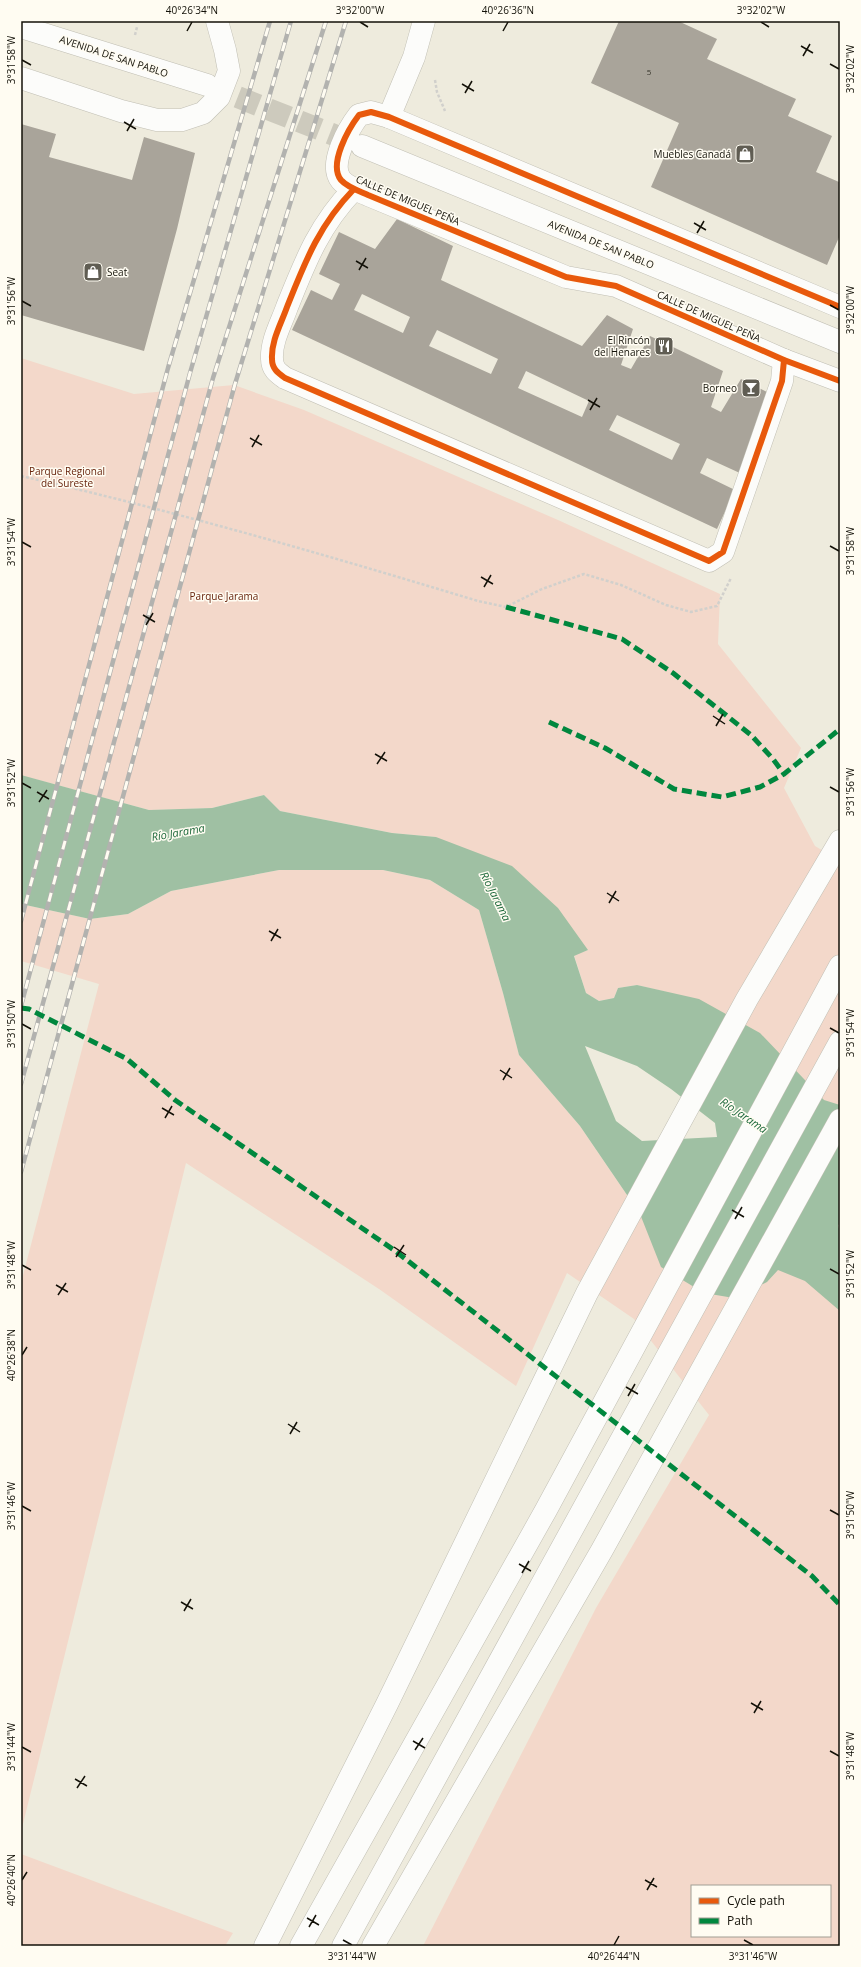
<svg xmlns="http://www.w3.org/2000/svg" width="861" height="1967" viewBox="0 0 861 1967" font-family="'Open Sans',sans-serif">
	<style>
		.green { fill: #f3d8ca; fill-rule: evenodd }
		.water { fill: #9fc0a3; fill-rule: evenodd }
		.building { fill: #a9a49a; fill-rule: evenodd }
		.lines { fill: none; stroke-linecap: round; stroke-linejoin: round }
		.tertiary-tunnel { stroke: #cdcabd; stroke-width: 22; stroke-dasharray: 22 11; stroke-linecap: butt }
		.minor-casing { stroke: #c1bfb4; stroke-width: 23 }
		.tertiary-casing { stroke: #c1bfb4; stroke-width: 23 }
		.motorway-casing { stroke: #c1bfb4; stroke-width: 23 }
		.path { stroke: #d1d0cc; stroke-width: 2.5; stroke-dasharray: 3 2; stroke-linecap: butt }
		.minor { stroke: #fcfcfa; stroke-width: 22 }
		.tertiary { stroke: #fcfcfa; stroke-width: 22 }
		.motorway { stroke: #fcfcfa; stroke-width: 22 }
		.rail-casing { stroke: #b2b2af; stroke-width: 4.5 }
		.rail { stroke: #fffcf2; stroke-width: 3; stroke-dasharray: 9; stroke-linecap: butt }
		.quiet { stroke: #00873e; stroke-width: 5; stroke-dasharray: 10 5; stroke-linecap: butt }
		.cycleway-casing { stroke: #fffcf2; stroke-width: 8 }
		.cycleway { stroke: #e8590c; stroke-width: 6 }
		.ticks { fill: none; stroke: #131108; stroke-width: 1.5 }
		.labels { text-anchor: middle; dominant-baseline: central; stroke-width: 3; stroke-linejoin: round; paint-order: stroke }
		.number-label { font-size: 8px; fill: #38362c }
		.street-label { font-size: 10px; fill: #131108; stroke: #fffcf2 }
		.poi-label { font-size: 10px; fill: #131108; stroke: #fffcf2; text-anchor: end }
		.park-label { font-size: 10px; fill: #68240d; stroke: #fffcf2 }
		.water-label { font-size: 11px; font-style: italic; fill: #1d683b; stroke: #fffcf2 }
		.neatline { fill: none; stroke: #131108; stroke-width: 1.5 }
		.ticks-label { font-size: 10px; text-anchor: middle; fill: #131108 }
	</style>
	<rect width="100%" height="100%" fill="#eeebdd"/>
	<path class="green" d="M21 358 134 394 234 385 304 410 558 520 720 594 718 644 801 748 784 788 815 846 840 861V1946H423L596 1608 709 1415 634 1319 567 1273 516 1386 379 1289 186 1163 21 1832V1283L99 984 21 961V904L90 919 128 914 171 891 279 870H383L430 880 479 910 503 993 519 1055 580 1126 640 1214 732 1144 666 992 637 985 618 988 614 998 599 1001 586 993 574 955 588 950 436 837 392 833 280 811 264 795 212 808 149 810 31 778 21 814ZM692 1886H830V1936H692Z
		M21 1854 233 1933 225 1946H21Z"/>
	<path class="water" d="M21 775 149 810 212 808 264 795 280 811 392 833 436 837 512 866 558 908 588 950 574 956 586 993 599 1001 614 998 618 988 637 985 699 999 760 1033 824 1100 840 1105V1224L838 1225 840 1233V1311L805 1281 778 1270 767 1282 734 1298 704 1293 661 1267 640 1214 580 1126 519 1055 503 993 479 910 430 880 383 870H279L171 891 128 914 90 919 21 904ZM585 1046 637 1066 671 1089 715 1123 717 1137 642 1141 616 1121Z"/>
	<path class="building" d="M619 21H678L717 39 707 59 796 99 788 116 832 136 816 172 839 182 840 235 827 265 651 187 679 123 591 83Z
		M21 124 56 134 49 157 132 180 144 137 195 153 177 229 144 351 21 315Z
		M397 219 453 246 441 280 582 346 607 315 633 329 621 365 631 369 650 336 723 371 711 407 721 412 741 379 767 392 742 474 707 458 700 473 735 490 717 529 292 330 311 290 332 300 340 284 319 274 339 232 375 249ZM362 294 410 317 403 333 354 310ZM437 330 498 359 491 374 429 346ZM526 371 589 401 582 417 518 388ZM617 415 680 444 672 460 609 430Z"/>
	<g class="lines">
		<path class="tertiary-tunnel" d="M207 85 362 146"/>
		<g class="minor-casing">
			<path id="minor" d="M21 78 121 111 157 120H182L203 113 219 97 229 71 225 50 217 21
				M389 117 414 57 424 21
				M354 189C319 225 305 262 287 307 281 324 271 341 272 359 272 369 278 373 285 378L709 561 723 552 782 381 784 360"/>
		</g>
		<g class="tertiary-casing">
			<path id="tertiary" d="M21 27 207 85
				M362 146 840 342
				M840 307 389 117 371 112 359 115C349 128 328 164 341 180 347 187 359 191 368 195L566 277 616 286 784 360 840 381"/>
		</g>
		<g class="motorway-casing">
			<path id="motorway" d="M265 1946 387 1704 587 1293 747 999 840 841
				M301 1946 546 1510 840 966
				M343 1946 840 1042
				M373 1946 602 1550 840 1120"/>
		</g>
		<path class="path" d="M135 35 137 27
			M435 80 437 92 445 111
			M21 476C175 511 326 555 478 601L506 607 542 589 584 574 621 585 666 605 691 612 717 606 731 578"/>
		<use href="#minor" class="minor"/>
		<use href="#tertiary" class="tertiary"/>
		<use href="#motorway" class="motorway"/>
		<g class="rail-casing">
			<path id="rail" d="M21 921 168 368 270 21
				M21 1006 190 373 291 21
				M21 1084 213 378 326 21
				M21 1172 235 384 346 21"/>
		</g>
		<use href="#rail" class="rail"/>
		<path class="quiet" d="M506 607 622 639 673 673 751 735 773 759 784 774
			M549 722 605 748 674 789 722 797 760 787 784 774 840 729
			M21 1008 29 1009 127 1059 175 1100 394 1250 812 1576 840 1605"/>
		<g class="cycleway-casing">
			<path id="cycleway" d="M354 189C319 225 305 262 287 307 281 324 271 341 272 359 272 369 278 373 285 378L709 561 723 552 782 381 784 360
				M840 307 389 117 371 112 359 115C349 128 328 164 341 180 347 187 359 191 368 195L566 277 616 286 784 360 840 381"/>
		</g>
		<use href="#cycleway" class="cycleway"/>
	</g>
	<path class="ticks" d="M360 22 368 27M761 22 769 27M187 31 192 22M503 31 508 22M801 46 813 53M803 56 810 44M22 60 31 65M830 64 839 69M462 84 474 91M465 93 472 81M124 122 136 129M127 131 134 119M694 223 706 230M697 233 704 221M356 261 368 268M359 270 366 258M22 301 31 306M830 305 839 310M588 400 600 407M590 410 597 398M250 438 262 445M252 447 259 435M22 542 31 547M830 546 839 551M481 577 493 584M484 587 491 575M143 615 155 622M146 625 153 613M713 716 725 724M716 726 723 714M375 754 387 761M377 764 385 752M22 783 31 788M830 787 839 792M37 792 49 799M39 802 47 790M607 893 619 901M609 903 616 891M269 931 281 938M271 941 278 929M22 1024 31 1029M830 1028 839 1033M500 1070 512 1078M503 1080 510 1068M162 1108 174 1115M165 1118 172 1106M732 1210 744 1217M735 1219 742 1207M394 1247 406 1255M396 1257 404 1245M22 1265 31 1270M830 1269 839 1274M56 1285 68 1292M58 1295 66 1283M22 1355 27 1347M626 1387 638 1394M628 1396 635 1384M288 1424 300 1432M290 1434 297 1422M22 1506 31 1511M830 1510 839 1515M519 1564 531 1571M522 1573 529 1561M181 1602 193 1609M184 1611 191 1599M751 1703 763 1710M754 1713 761 1701M413 1741 425 1748M22 1747 31 1752M415 1750 423 1738M830 1751 839 1756M75 1779 87 1786M77 1788 85 1776M22 1880 27 1872M645 1880 657 1887M647 1890 654 1878M307 1918 319 1925M309 1927 316 1915M343 1940 352 1945M744 1940 753 1945M614 1945 619 1936"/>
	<defs>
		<g id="shop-square" transform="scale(1)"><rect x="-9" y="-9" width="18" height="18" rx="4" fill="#605d53" stroke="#fffcf2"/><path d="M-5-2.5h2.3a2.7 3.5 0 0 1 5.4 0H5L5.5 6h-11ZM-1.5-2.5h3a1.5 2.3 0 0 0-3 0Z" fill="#fff"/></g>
		<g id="restaurant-square" transform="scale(1)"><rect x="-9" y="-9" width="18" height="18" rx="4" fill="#605d53" stroke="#fffcf2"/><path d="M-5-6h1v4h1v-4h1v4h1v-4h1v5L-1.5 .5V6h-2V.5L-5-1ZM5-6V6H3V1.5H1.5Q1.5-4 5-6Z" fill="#fff"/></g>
		<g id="bar-square" transform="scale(1)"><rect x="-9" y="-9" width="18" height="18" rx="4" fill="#605d53" stroke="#fffcf2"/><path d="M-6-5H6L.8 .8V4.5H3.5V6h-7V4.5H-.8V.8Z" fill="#fff"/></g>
	</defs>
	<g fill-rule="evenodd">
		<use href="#shop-square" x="745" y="154"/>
		<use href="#shop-square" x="93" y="272"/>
		<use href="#restaurant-square" x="664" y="346"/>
		<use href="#bar-square" x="751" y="388"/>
	</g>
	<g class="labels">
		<g class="number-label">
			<text x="649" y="71">5</text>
		</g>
		<g class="street-label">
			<text transform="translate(114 56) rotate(18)">AVENIDA DE SAN PABLO</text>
			<text transform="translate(408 200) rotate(23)">CALLE DE MIGUEL PEÑA</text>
			<text transform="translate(601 244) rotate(22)">AVENIDA DE SAN PABLO</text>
			<text transform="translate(709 316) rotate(24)">CALLE DE MIGUEL PEÑA</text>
		</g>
		<g class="poi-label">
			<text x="731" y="154">Muebles Canadá</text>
			<text x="107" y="272" text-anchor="start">Seat</text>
			<text x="650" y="340">El Rincón<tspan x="650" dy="12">del Henares</tspan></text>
			<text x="737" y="388">Borneo</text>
		</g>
		<g class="park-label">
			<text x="67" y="471">Parque Regional<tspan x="67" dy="12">del Sureste</tspan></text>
			<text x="224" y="596">Parque Jarama</text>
		</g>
		<g class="water-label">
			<text transform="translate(178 832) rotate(-10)">Río Jarama</text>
			<text transform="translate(496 896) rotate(63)">Río Jarama</text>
			<text transform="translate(744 1115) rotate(34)">Río Jarama</text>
		</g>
	</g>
	<rect width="861" height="1967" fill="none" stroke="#fffcf2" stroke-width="44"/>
	<rect x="691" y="1885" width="140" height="52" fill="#fffcf2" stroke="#a19e94"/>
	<rect x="699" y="1898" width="20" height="6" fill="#e8590c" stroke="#a19e94"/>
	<text x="727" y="1905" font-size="12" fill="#131108">Cycle path</text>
	<rect x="699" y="1918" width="20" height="6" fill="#00873e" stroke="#a19e94"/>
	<text x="727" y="1925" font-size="12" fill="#131108">Path</text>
	<rect x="22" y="22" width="817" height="1923" class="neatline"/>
	<g class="ticks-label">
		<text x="192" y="14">40°26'34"N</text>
		<text x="360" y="14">3°32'00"W</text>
		<text x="508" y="14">40°26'36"N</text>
		<text x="761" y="14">3°32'02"W</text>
		<text transform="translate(11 60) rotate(-90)" y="4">3°31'58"W</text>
		<text transform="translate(850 69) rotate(-90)" y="4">3°32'02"W</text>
		<text transform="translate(11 301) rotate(-90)" y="4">3°31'56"W</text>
		<text transform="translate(850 310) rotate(-90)" y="4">3°32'00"W</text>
		<text transform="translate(11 542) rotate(-90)" y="4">3°31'54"W</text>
		<text transform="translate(850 551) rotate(-90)" y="4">3°31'58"W</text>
		<text transform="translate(11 783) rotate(-90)" y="4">3°31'52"W</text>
		<text transform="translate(850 792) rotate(-90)" y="4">3°31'56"W</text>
		<text transform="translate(11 1024) rotate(-90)" y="4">3°31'50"W</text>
		<text transform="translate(850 1033) rotate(-90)" y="4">3°31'54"W</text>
		<text transform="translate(11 1265) rotate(-90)" y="4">3°31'48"W</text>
		<text transform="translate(850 1274) rotate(-90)" y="4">3°31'52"W</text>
		<text transform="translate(11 1355) rotate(-90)" y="4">40°26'38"N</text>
		<text transform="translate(11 1506) rotate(-90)" y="4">3°31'46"W</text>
		<text transform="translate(850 1515) rotate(-90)" y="4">3°31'50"W</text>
		<text transform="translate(11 1747) rotate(-90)" y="4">3°31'44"W</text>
		<text transform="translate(850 1756) rotate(-90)" y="4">3°31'48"W</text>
		<text transform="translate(11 1880) rotate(-90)" y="4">40°26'40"N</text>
		<text x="352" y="1960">3°31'44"W</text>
		<text x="614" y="1960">40°26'44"N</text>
		<text x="753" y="1960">3°31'46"W</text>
	</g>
</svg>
